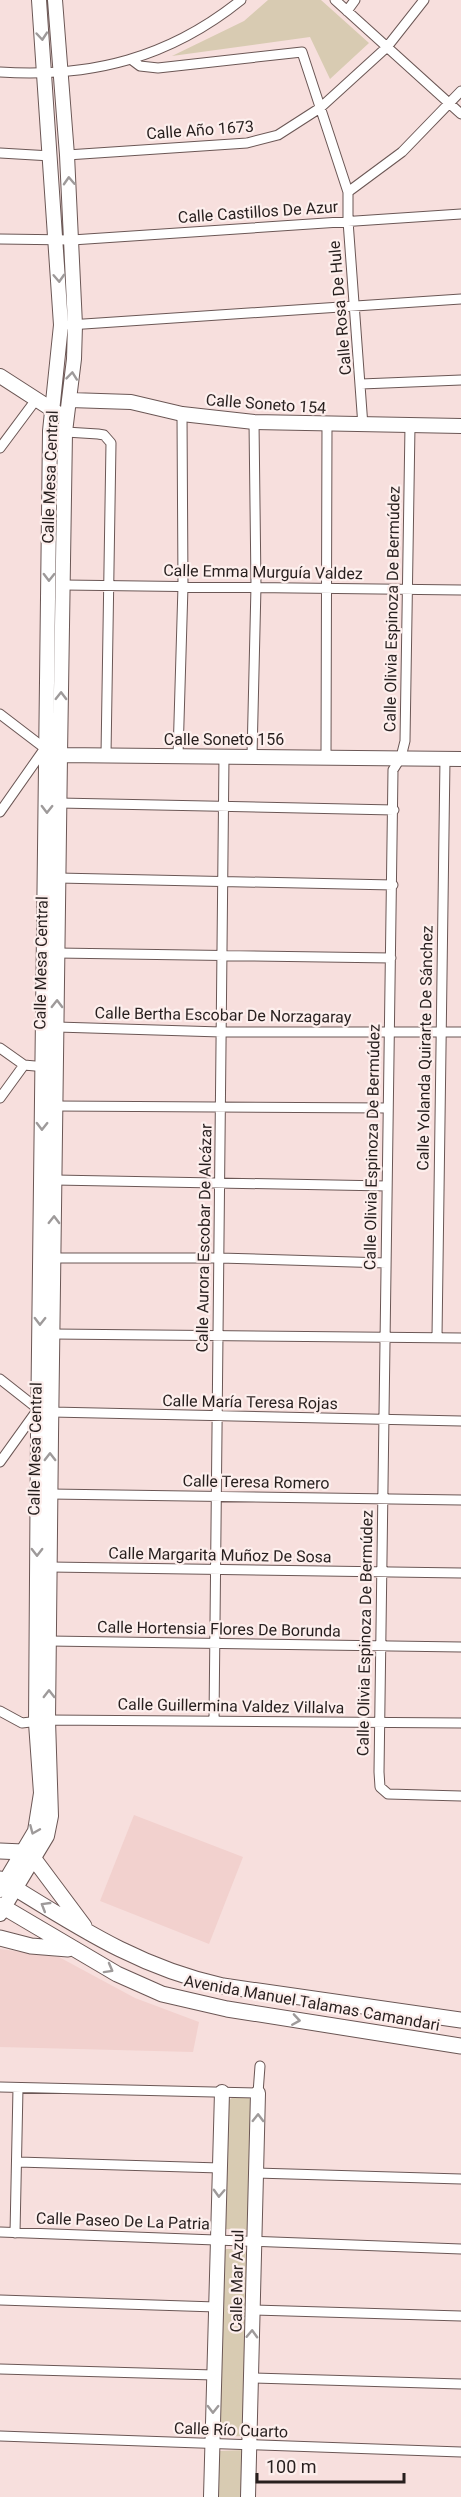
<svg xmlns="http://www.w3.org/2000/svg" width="461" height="2497" viewBox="0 0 461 2497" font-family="Roboto,sans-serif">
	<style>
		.built { fill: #f2d1ce }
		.green { fill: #d8cbb2 }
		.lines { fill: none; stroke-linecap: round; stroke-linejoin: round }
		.street-casing { stroke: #6b5755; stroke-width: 11 }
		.secondary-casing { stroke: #6b5755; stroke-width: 16 }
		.primary-casing { stroke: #6b5755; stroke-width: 17 }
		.street { stroke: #fff; stroke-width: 9 }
		.secondary { stroke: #fff; stroke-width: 14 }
		.primary { stroke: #fff; stroke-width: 15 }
		.oneway { stroke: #9e9a9a }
		.labels { text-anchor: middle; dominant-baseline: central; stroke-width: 4.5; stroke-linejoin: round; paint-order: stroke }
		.street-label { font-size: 16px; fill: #271f1e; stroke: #fdefed }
	</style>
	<rect width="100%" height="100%" fill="#f7dfdd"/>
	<path class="built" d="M134 1815 243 1857 209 1944 100 1901Z
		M0 1949 59 1957 135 1998 199 2022 193 2052 0 2047Z"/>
	<path class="green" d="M268 0H321L369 43 330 79 310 37 172 56 244 21Z
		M233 2097 249 2098 254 2102 248 2230 225 2229 227 2102Z
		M226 2249H244L249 2258 243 2436 219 2437 222 2255Z
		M244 2450V2497H216L218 2451Z"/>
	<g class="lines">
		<g class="street-casing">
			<path id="street" d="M335 0 461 114
				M347 11 355 0
				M132 60 140 66 158 68 302 52 348 192V221L363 426
				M0 72C91 78 169 58 241 0
				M0 153 51 156
				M67 155 247 143 278 135 320 108 387 47 424 0
				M348 192 402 152 461 91
				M0 239 72 240 461 214
				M69 325 461 299
				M361 384 461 380
				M410 426 405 741 401 757 393 770 379 1772 380 1787 388 1794 461 1796
				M50 431 98 434 104 435 111 443 106 755
				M0 448 35 401
				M64 585 461 590
				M0 714 47 750
				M178 755 183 586 182 414
				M252 756 256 586 254 422
				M326 756 327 425
				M59 803 394 810
				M0 812 45 748
				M58 878 393 885
				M57 953 391 958
				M57 1027 221 1032H461
				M0 1048 24 1065 46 1067
				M0 1098 24 1065
				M56 1106 388 1108
				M55 1180 387 1186
				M54 1258H219L386 1263
				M53 1334 461 1338
				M437 1337 445 759
				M0 1379 38 1409 52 1412 461 1421
				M0 1462 38 1409
				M50 1494 461 1500
				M50 1567 461 1573
				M49 1641 461 1647
				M0 1711 22 1723 48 1720 461 1723
				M214 1720 224 756
				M0 2087 258 2093 260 2066
				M18 2162 220 2168
				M256 2173 461 2179
				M0 2232 461 2249
				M15 2233 18 2088
				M0 2300 216 2307
				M253 2310 461 2316
				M0 2369 214 2375
				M251 2378 461 2384
				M0 2436 461 2452"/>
		</g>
		<g class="secondary-casing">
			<path id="secondary" d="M0 376 59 414
				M70 400 131 402 182 414 254 422 461 426
				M52 752 60 755 461 759
				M0 1890 35 1831 41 1793 36 1723 38 1434 50 431 61 325 39 0
				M0 1914 47 1836 51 1816 48 1720 51 1436 60 755 65 432 74 359 75 325 67 155 55 0
				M211 2497 222 2092
				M248 2497 258 2093"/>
		</g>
		<g class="primary-casing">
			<path id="primary" d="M0 1851 23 1852 34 1859 84 1926
				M0 1879C74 1924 136 1967 223 1986L461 2020
				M0 1905 117 1974 162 1994 227 2009 461 2046
				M0 1938 31 1946 68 1949"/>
		</g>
		<use href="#street" class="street"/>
		<use href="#secondary" class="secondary"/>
		<use href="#primary" class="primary"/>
	</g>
	<defs><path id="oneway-chevron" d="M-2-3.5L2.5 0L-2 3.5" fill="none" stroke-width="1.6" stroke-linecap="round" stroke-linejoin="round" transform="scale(1.5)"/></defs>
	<g class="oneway">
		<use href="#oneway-chevron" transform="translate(42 36) rotate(85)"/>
		<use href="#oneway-chevron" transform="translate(69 181) rotate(-93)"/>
		<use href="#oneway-chevron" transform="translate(59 278) rotate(87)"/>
		<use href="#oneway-chevron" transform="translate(72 376) rotate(-84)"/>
		<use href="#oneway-chevron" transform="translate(49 577) rotate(91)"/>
		<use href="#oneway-chevron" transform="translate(61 696) rotate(-89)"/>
		<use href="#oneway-chevron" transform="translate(47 809) rotate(91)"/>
		<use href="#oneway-chevron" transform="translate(57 1004) rotate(-89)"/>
		<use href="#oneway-chevron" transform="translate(42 1126) rotate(91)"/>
		<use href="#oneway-chevron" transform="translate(54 1220) rotate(-89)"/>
		<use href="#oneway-chevron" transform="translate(40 1321) rotate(91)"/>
		<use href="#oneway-chevron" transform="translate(50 1457) rotate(-90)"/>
		<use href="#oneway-chevron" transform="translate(37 1552) rotate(90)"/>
		<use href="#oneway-chevron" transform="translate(49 1694) rotate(-90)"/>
		<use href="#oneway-chevron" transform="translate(34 1830) rotate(113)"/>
		<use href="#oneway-chevron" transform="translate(45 1906) rotate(-149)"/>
		<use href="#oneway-chevron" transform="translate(109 1969) rotate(29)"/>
		<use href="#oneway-chevron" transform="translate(296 2020) rotate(9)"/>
		<use href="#oneway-chevron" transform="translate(258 2118) rotate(-89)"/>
		<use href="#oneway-chevron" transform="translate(219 2193) rotate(92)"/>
		<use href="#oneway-chevron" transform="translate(252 2334) rotate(-88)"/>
		<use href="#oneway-chevron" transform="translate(213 2409) rotate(91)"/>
	</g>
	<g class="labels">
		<g class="street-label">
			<text transform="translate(200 130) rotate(-4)">Calle Año 1673</text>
			<text transform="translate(258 212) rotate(-4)">Calle Castillos De Azur</text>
			<text transform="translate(340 308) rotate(-95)">Calle Rosa De Hule</text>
			<text transform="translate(266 404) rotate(4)">Calle Soneto 154</text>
			<text transform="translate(50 477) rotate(-88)">Calle Mesa Central</text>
			<text transform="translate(263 572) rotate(1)">Calle Emma Murguía Valdez</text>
			<text transform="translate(392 609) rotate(-89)">Calle Olivia Espinoza De Bermúdez</text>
			<text x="224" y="739">Calle Soneto 156</text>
			<text transform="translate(41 963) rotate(-89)">Calle Mesa Central</text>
			<text transform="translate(223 1015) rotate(1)">Calle Bertha Escobar De Norzagaray</text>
			<text transform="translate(425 1048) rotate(-89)">Calle Yolanda Quirarte De Sánchez</text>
			<text transform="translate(372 1147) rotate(-89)">Calle Olivia Espinoza De Bermúdez</text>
			<text transform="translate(204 1238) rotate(-89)">Calle Aurora Escobar De Alcázar</text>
			<text transform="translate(250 1402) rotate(1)">Calle María Teresa Rojas</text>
			<text transform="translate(35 1449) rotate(-89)">Calle Mesa Central</text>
			<text transform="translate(256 1482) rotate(1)">Calle Teresa Romero</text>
			<text transform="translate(220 1555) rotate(1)">Calle Margarita Muñoz De Sosa</text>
			<text transform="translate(219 1629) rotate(1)">Calle Hortensia Flores De Borunda</text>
			<text transform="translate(365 1633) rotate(-89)">Calle Olivia Espinoza De Bermúdez</text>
			<text transform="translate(231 1706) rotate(1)">Calle Guillermina Valdez Villalva</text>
			<text transform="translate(312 2003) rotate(10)">Avenida Manuel Talamas Camandari</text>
			<text transform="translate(123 2221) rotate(2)">Calle Paseo De La Patria</text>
			<text transform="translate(237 2281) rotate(-89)">Calle Mar Azul</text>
			<text transform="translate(231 2430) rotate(2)">Calle Río Cuarto</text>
		</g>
	</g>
	<path d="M257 2473v9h147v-9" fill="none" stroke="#271f1e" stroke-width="3"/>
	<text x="266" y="2473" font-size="18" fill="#271f1e" stroke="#fdefed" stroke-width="4.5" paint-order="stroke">100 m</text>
</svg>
